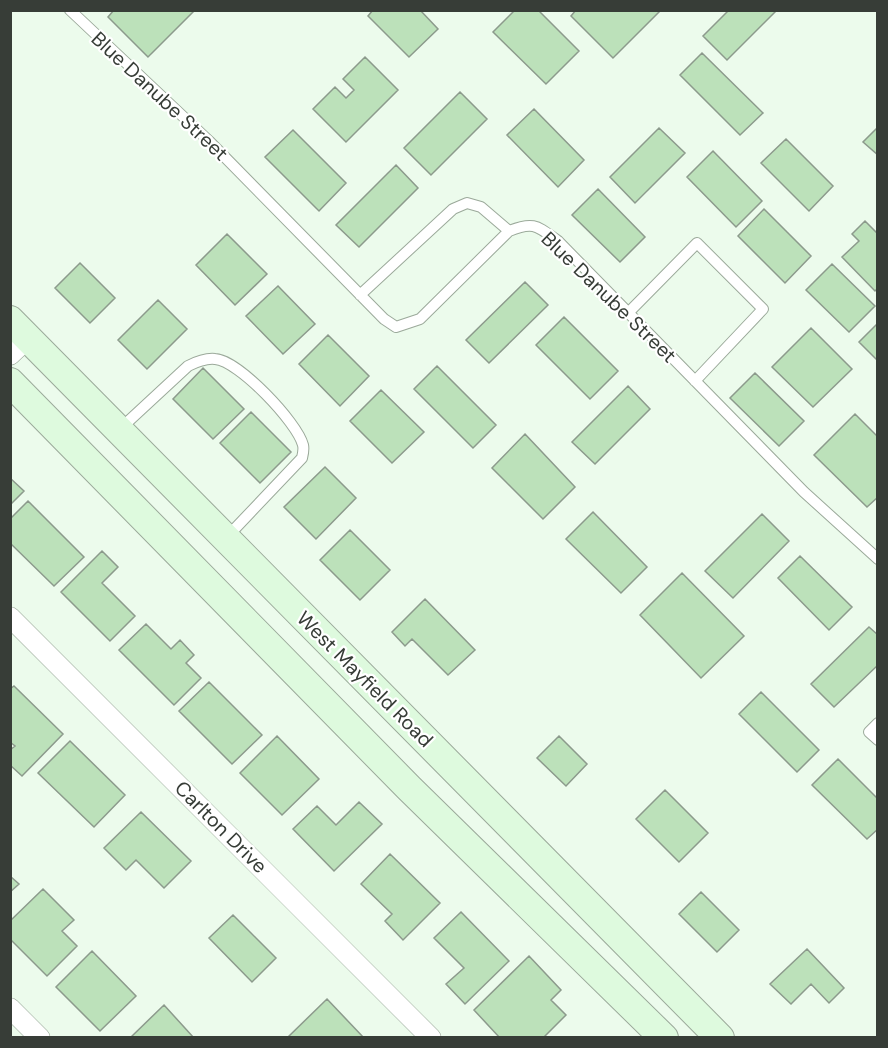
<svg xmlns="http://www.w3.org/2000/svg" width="888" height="1048" viewBox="0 0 888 1048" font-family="'DM Sans',sans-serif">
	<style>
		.building { fill: #bce1ba; stroke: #8c9a8c; stroke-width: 1.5 }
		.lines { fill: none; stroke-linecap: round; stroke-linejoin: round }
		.lane-casing { stroke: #9ba99a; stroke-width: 12 }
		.street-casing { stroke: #9ba99a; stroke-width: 21 }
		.secondary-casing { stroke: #9ba99a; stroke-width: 30 }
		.lane { stroke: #fff; stroke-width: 10 }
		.street { stroke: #fff; stroke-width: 20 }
		.secondary { stroke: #defade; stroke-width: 28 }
		.labels { text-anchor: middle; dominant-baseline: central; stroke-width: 4.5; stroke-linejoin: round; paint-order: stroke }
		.street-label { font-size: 20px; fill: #373d37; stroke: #fff }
	</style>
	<rect width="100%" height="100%" fill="#ecfbec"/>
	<path class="building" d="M114 10H195L148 57 108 17Z
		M373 10H420L438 29 409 57 368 16Z
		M515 10H538L579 51 546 84 493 32Z
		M576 10H661L613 58 571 16Z
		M729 10H777L727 60 703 36Z
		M702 53 763 113 740 135 680 75Z
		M365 57 398 90 346 142 313 109 335 87 346 98 354 90 343 79Z
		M460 92 487 119 431 175 404 148Z
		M534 109 584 160 558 187 507 135Z
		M878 127V155L863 142Z
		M659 128 685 153 635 203 610 177Z
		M293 130 346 183 319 211 265 157Z
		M786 139 833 186 809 211 761 163Z
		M713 151 762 201 736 227 687 177Z
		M396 165 418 188 359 247 336 225Z
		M598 189 645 237 620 262 572 215Z
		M764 209 811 256 785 283 738 236Z
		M865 221 876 232 878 231V288L875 291 842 257 859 241 852 234Z
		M227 234 267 274 235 305 196 265Z
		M80 263 115 298 90 323 55 288Z
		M832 264 875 306 849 332 806 290Z
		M525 282 548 305 489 363 466 340Z
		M278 286 315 324 283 354 246 316Z
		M158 300 187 329 147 369 118 340Z
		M564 317 618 371 590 399 536 345Z
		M878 323V361L859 342Z
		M811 328 852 369 813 407 772 367Z
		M328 335 369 376 340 406 299 364Z
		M437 366 496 425 473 448 414 389Z
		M203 368 244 409 213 439 173 399Z
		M755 373 804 421 779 446 730 398Z
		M628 386 650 409 595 464 572 442Z
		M381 390 424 432 392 463 350 421Z
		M251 412 291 452 260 483 220 443Z
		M855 414 878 437V497L867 507 814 455Z
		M525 434 575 487 543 519 492 468Z
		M325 467 356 498 316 539 284 507Z
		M10 478 24 491 10 505Z
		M28 501 84 557 54 586 10 543V519Z
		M593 512 647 567 621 593 566 539Z
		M762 514 789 541 733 598 705 571Z
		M350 530 390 570 360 600 320 560Z
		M102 551 118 567 102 583 135 616 110 641 61 592Z
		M800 556 852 607 829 630 778 578Z
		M682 573 744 636 701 678 640 615Z
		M425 599 475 650 448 675 412 639 405 646 392 632Z
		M146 624 171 649 180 640 194 655 186 663 201 678 174 705 119 650Z
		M869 627 878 635V665L834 707 811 684Z
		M209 682 262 735 232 764 179 711Z
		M14 686 63 734 22 776 10 765V750L15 746 10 742V689Z
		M761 692 819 750 797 772 739 714Z
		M277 736 319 779 282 815 240 773Z
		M559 736 587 764 566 786 537 758Z
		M70 741 125 795 94 827 38 773Z
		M838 759 878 799V829L867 839 812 785Z
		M665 790 708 833 679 862 636 819Z
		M359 802 382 824 334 871 293 829 317 806 336 825Z
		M141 812 191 861 164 888 136 860 126 870 104 848Z
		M390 854 440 903 403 940 385 921 392 914 361 884Z
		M10 876 19 884 10 892Z
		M43 889 74 920 62 931 77 946 47 976 10 939V921Z
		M701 892 739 930 717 952 679 914Z
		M461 912 509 961 465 1004 446 984 464 968 434 938Z
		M233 915 276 958 252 982 209 938Z
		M807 949 844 988 829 1003 811 984 791 1004 770 984Z
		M92 951 136 996 100 1031 56 987Z
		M529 956 561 990 551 1000 566 1015 543 1038H500L474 1010Z
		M327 999 364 1038H287Z
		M164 1005 194 1038H130Z"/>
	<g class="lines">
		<g class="lane-casing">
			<path id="lane" d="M70 10 209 141 384 319 396 327 420 319 509 231C534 221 537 226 558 241L804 492 878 559
				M360 295 453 209 467 203 481 207 509 231
				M628 313 697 243 763 309 695 381
				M120 429 188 366C196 362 206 358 215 359 238 360 297 422 303 445 304 449 303 454 302 458L226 538
				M878 723 869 732 878 740"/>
		</g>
		<g class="street-casing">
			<path id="street" d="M10 355 28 338
				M10 617 431 1038
				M10 1008 40 1038"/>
		</g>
		<g class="secondary-casing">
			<path id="secondary" d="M10 320 720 1038
				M10 382 409 788 664 1038"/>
		</g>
		<use href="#lane" class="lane"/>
		<use href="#street" class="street"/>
		<use href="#secondary" class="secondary"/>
	</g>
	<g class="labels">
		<g class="street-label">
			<text transform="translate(160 96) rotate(43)">Blue Danube Street</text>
			<text transform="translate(609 297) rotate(44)">Blue Danube Street</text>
			<text transform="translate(365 679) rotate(45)">West Mayfield Road</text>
			<text transform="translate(221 827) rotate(45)">Carlton Drive</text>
		</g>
	</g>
	<rect width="888" height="1048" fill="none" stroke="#373d37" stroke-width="24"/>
</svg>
